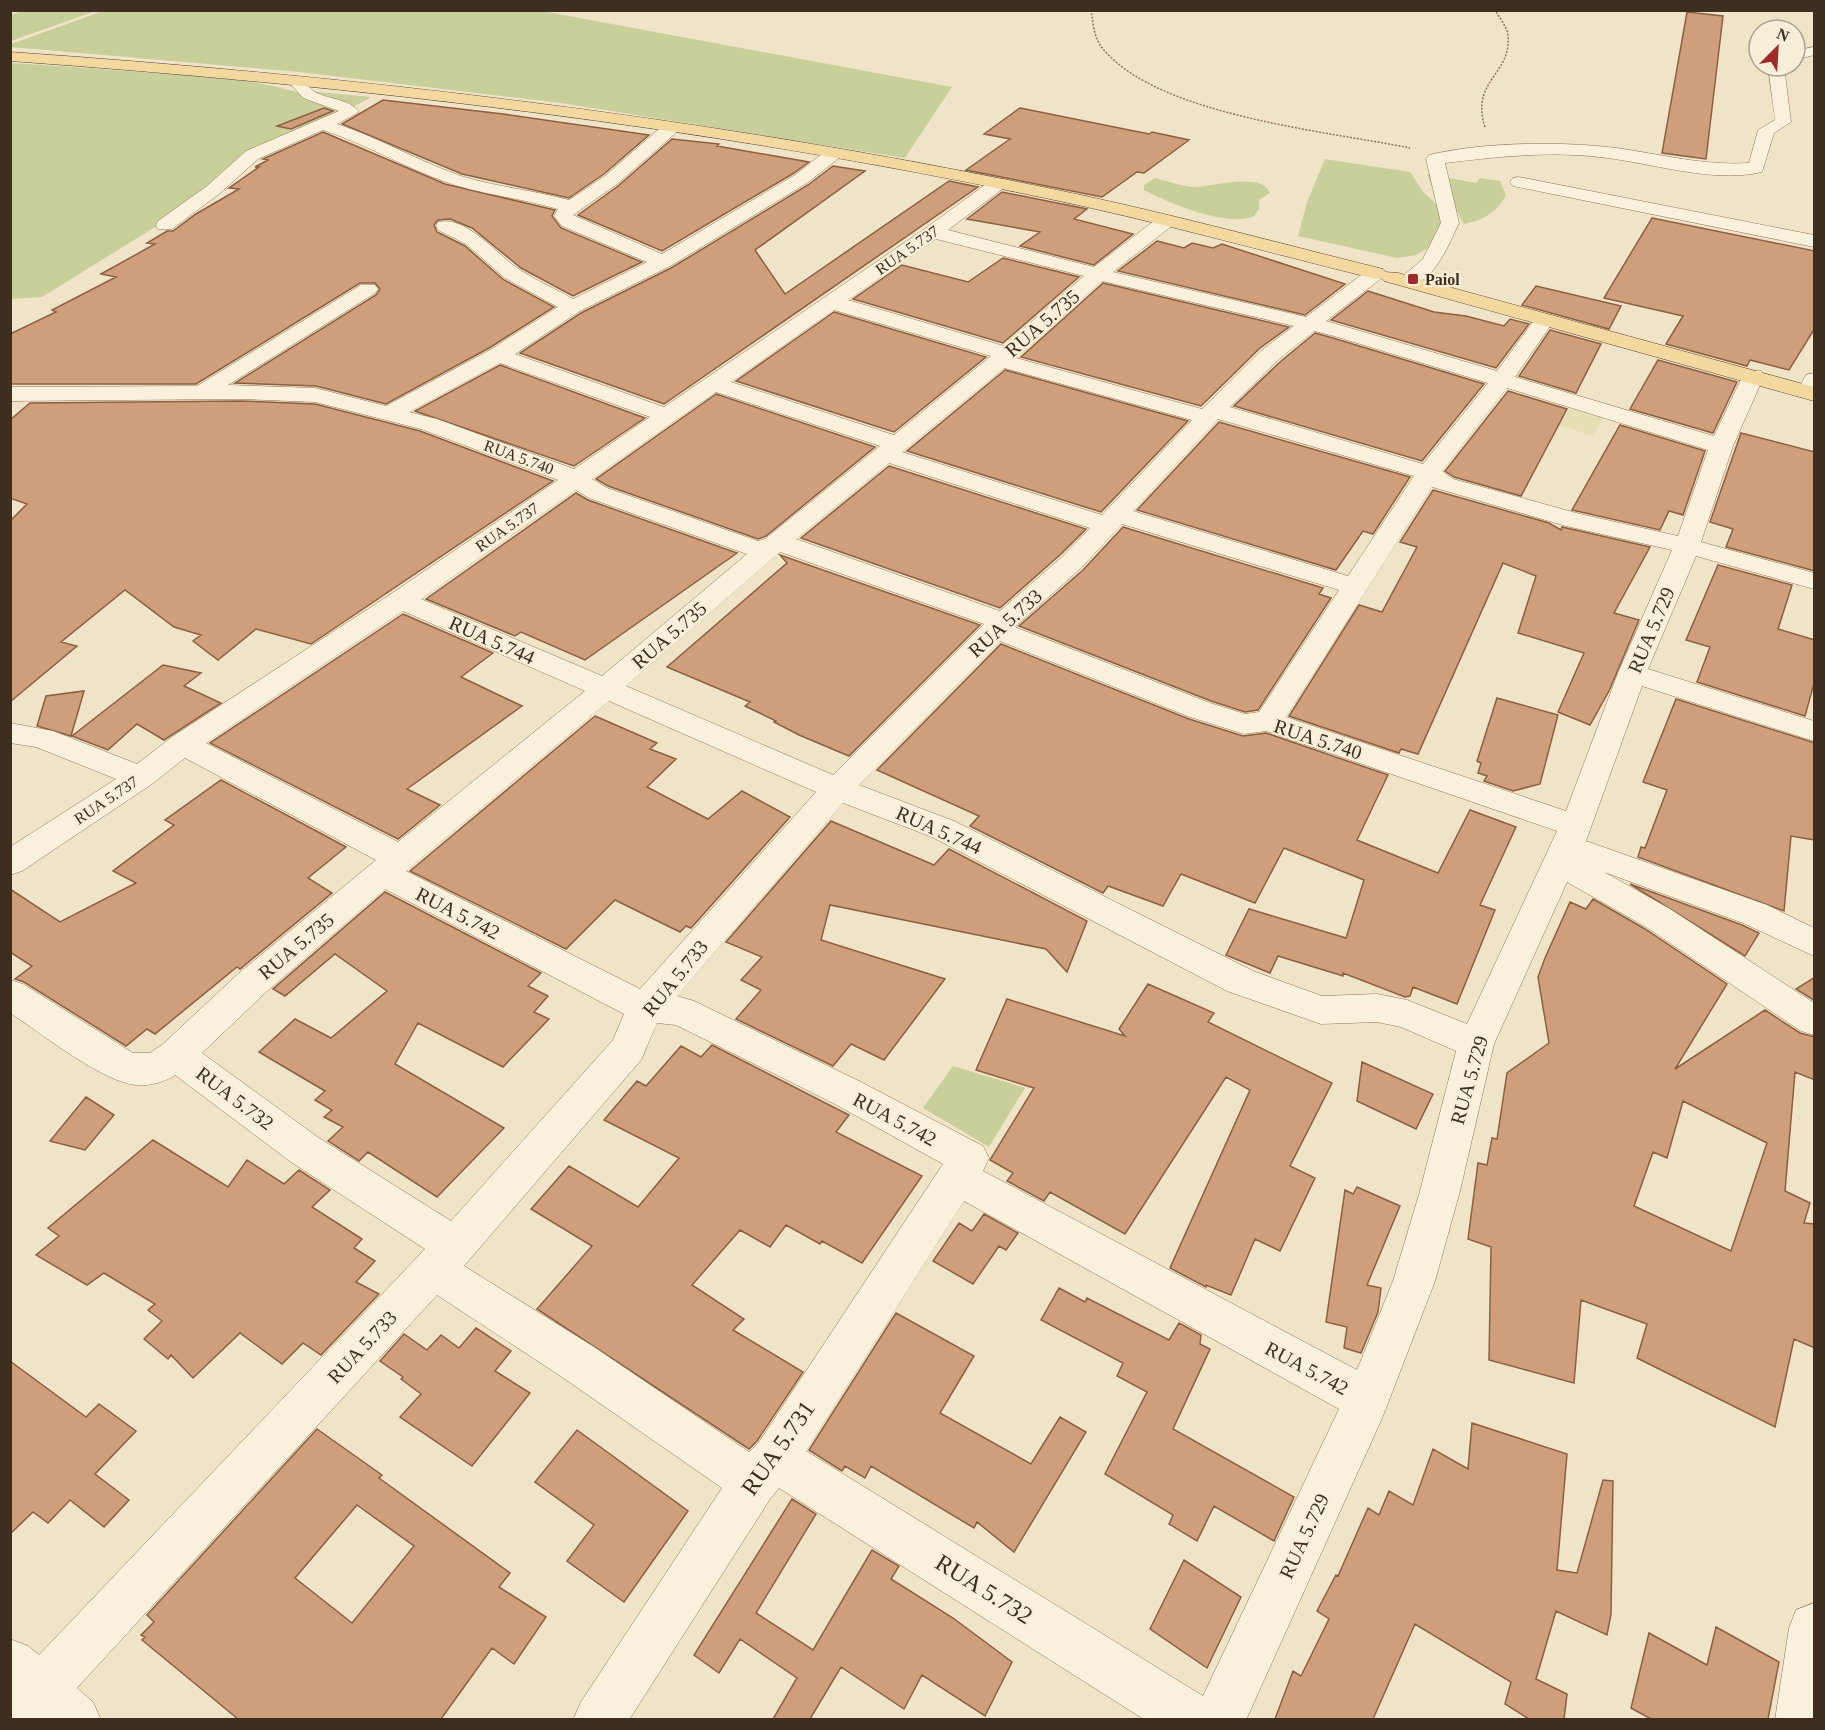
<svg xmlns="http://www.w3.org/2000/svg" width="1825" height="1730" viewBox="0 0 1825 1730" font-family="'Times New Roman',serif">
	<style>
		.farmland { fill: #e6deb5 }
		.green { fill: #c9cf9b }
		.building { fill: #cf9f7d; stroke: #8d5f41; stroke-width: 1.5; fill-rule: evenodd }
		.lines { fill: none; stroke-linecap: round; stroke-linejoin: round }
		.street-casing { stroke: #8d765c; stroke-width: 1 }
		.primary-casing { stroke: #5b4430; stroke-width: 1 }
		.path { stroke: #8d765c; stroke-width: 1.5; stroke-dasharray: 2 1.5; stroke-linecap: butt }
		.street { fill: #faf1dc; fill-rule: evenodd }
		.primary { fill: #f3d9a0; fill-rule: evenodd }
		.poi-dot { fill: #9e2a2b; stroke: #f7eed8; stroke-width: 2 }
		.labels { text-anchor: middle; dominant-baseline: central; stroke-width: 4.5; stroke-linejoin: round; paint-order: stroke }
		.far-street-label { font-size: 16px; fill: #3d2e20; stroke: #f7eed8 }
		.far-poi-label { font-size: 16px; font-weight: bold; fill: #3d2e20; stroke: #f7eed8; text-anchor: start }
		.street-label { font-size: 20px; fill: #3d2e20; stroke: #f7eed8 }
		.near-street-label { font-size: 24px; fill: #3d2e20; stroke: #f7eed8 }
	</style>
	<rect width="100%" height="100%" fill="#f0e4c8"/>
	<path class="farmland" d="M1570 409 1604 418 1592 436 1558 424Z"/>
	<path class="green" d="M23 11V10L96 11 11 41V15Z
		M542 11 952 87 905 158 561 103 299 72 11 47V44L103 11Z
		M10 63C58 66 105 69 152 73 219 77 284 80 344 111L279 140 181 211 42 297 11 299Z
		M308 91 371 97 353 107Z
		M1325 159 1410 172 1424 193 1444 211 1442 240 1416 255 1397 258 1298 236 1307 202Z
		M1427 174 1476 183 1480 178 1500 181 1506 195C1497 213 1483 220 1464 224L1454 206 1433 189Z
		M1155 178C1167 181 1181 186 1193 187 1210 187 1263 171 1270 193L1259 200V209L1254 216C1227 228 1169 203 1144 190V185Z
		M953 1066 1025 1088 989 1147 923 1108Z"/>
	<path class="building" d="M1687 12 1723 16 1706 159 1662 153Z
		M383 100 503 114 649 135 604 174 569 198 462 174 342 124Z
		M324 108 333 111 291 129 277 126Z
		M1020 108 1149 134 1152 132 1189 140 1144 173 1137 172 1102 197 966 170 1010 139 984 134Z
		M323 132 445 184 555 210 552 216 561 228 642 262 573 296 521 268 472 228 450 219 438 220 434 225 437 232 465 246 504 280 554 307 489 348 386 404 316 386 235 383 376 295 380 289 375 283H360L196 384H10V334L56 312 52 310 116 277 101 274 155 244 147 243 167 231H173L196 214 239 189 229 188 259 167H255L268 160 263 159Z
		M672 139 719 144 717 146 809 162 794 173 662 251 578 215 618 186Z
		M833 166 865 171 755 250 785 294 949 181 978 187 664 404 520 353 581 313 671 268 808 185Z
		M1002 192 1087 209 1074 219 1133 234 1094 265 1020 246 1040 232 967 219Z
		M1652 218 1815 251V328L1789 370 1750 360 1747 366 1666 344 1683 316 1604 298Z
		M1157 241 1184 248 1192 243 1213 248 1222 244 1345 284 1305 315 1118 271Z
		M1003 258 1079 277 1003 343 853 299 902 265 968 282Z
		M1103 283 1289 327 1260 348 1201 406 1021 357Z
		M1536 286 1621 306 1609 329 1522 305Z
		M1368 291 1434 312 1466 316 1504 326 1510 319 1529 324 1496 368 1331 320Z
		M834 312 986 357 894 432 736 381Z
		M1550 330 1601 344 1576 393 1519 376Z
		M1315 333 1333 338 1484 384 1422 461 1234 406 1280 362Z
		M1658 360 1737 382 1713 433 1630 409Z
		M500 365 645 418 574 466 415 411Z
		M1005 370 1188 421 1101 512 907 451Z
		M1508 391 1567 409 1521 496 1454 477 1445 471Z
		M716 394 875 447 766 536 758 539 608 486 596 479Z
		M241 401 315 404 420 431 553 481 311 644 256 629 218 660 193 641 201 635 174 627 125 590 61 642 77 646 10 702V521L27 504 10 498V420L30 403Z
		M1219 422 1410 477 1373 534 1363 531 1336 570 1137 510Z
		M1620 425 1705 451 1683 515 1669 511 1660 530 1572 510Z
		M1741 433 1815 452V571L1726 547 1733 529 1710 522Z
		M889 466 1086 529 1061 554 1000 608 801 538Z
		M1433 490 1549 523 1561 530 1562 527 1650 547 1614 613 1639 620 1609 691 1590 725 1558 712 1584 653 1518 633 1536 576 1503 563 1418 754 1401 749 1399 753 1289 716 1359 605 1382 612 1417 547 1400 542Z
		M576 493 588 500 737 553 585 660 521 632 515 636 426 599Z
		M1123 527 1323 588 1319 594 1331 598 1258 710 1245 712 1211 701 1019 626 1083 570Z
		M780 555 980 625 849 756 799 735 774 722 776 721 745 706 750 702 667 667 787 563Z
		M1718 565 1792 585 1778 629 1815 640V680L1805 716 1697 682 1710 647 1686 640Z
		M403 614 493 653 461 677 522 706 407 789 440 805 398 839 210 743Z
		M1001 644 1189 719 1243 736 1266 733 1388 775 1357 840 1438 873 1470 810 1516 827 1480 905 1495 910 1457 1004 1413 987 1410 996 1405 997 1343 973V976L1278 956 1270 973 1226 955 1249 909 1346 938 1364 880 1284 848 1255 903 1181 874 1163 906 1108 886 1103 893 970 826 979 816 877 770Z
		M163 665 201 673 184 686 221 703 164 740 137 724 108 750 72 736Z
		M84 691 71 736 37 726 46 696Z
		M1497 698 1558 715 1540 784 1513 791 1484 781 1487 776 1478 773 1481 763 1477 761Z
		M1676 699 1815 743V840L1791 836 1784 911 1638 857 1641 847 1645 848 1667 790 1643 782Z
		M595 716 657 743 650 749 676 759 647 787 708 819 742 791 790 817 691 928 686 926 680 932 615 900 566 949 410 871Z
		M221 780 346 847 308 878 332 893 240 969 237 967 155 1034 147 1029 126 1046 24 982 15 979 32 966 10 952V889L60 922 136 883 113 871 174 825 165 820Z
		M831 821 934 865 949 849 1087 921 1067 972 1046 949 830 905 821 940 945 979 884 1060 851 1044 833 1066 736 1019 761 990 741 980 762 957 726 942Z
		M1630 884 1742 925 1759 933 1745 956Z
		M385 892 541 973 528 986 548 996 534 1012 549 1019 503 1067 418 1023 395 1064 504 1128 437 1197 368 1152 359 1161 328 1141 343 1127 324 1117 332 1110 315 1100 325 1091 259 1052 295 1019 331 1038 387 991 335 954 285 996 273 989Z
		M1593 899 1645 929 1727 984 1675 1069 1765 1010 1800 1033 1815 1037V1080L1795 1072 1785 1191 1810 1203 1804 1223 1815 1224V1348L1794 1339 1775 1427 1637 1358 1647 1324 1581 1300 1574 1383 1489 1360 1491 1247 1468 1239 1478 1163 1487 1165 1492 1138 1497 1139 1507 1073 1549 1043 1538 977 1545 958 1570 902 1586 909ZM1683 1101 1767 1143 1731 1251 1634 1206 1653 1152 1667 1158Z
		M1815 977V1001L1796 989Z
		M1148 984 1214 1013 1208 1022 1332 1083 1290 1166 1315 1178 1280 1251 1255 1239 1231 1295 1206 1285V1287L1170 1268 1250 1090 1226 1077 1125 1234 1050 1192 1044 1201 1007 1181 1013 1173 990 1160 1034 1088 976 1070 1007 999 1125 1036 1119 1029Z
		M712 1045 849 1115 836 1132 922 1176 862 1263 822 1241 820 1244 786 1225 770 1247 740 1230 692 1285 744 1319 733 1330 803 1372 757 1441 749 1449 537 1309 592 1246 531 1209 569 1166 638 1207 679 1158 604 1120 637 1081 646 1086 681 1046 701 1057Z
		M1362 1062 1433 1094 1416 1129 1357 1101Z
		M86 1097 114 1115 85 1150 50 1141Z
		M153 1140 228 1187 247 1160 284 1184 299 1170 330 1190 312 1207 362 1239 354 1248 375 1261 356 1282 379 1294 321 1355 303 1343 282 1364 240 1333 193 1378 171 1355 168 1359 144 1339 162 1321 148 1310 155 1304 104 1273 87 1285 36 1255 59 1236 48 1228Z
		M1357 1187 1400 1206 1367 1285 1381 1288 1378 1312 1361 1353 1344 1348 1347 1327 1326 1322 1345 1190 1353 1194Z
		M984 1214 1018 1233 1006 1250 999 1246 973 1284 933 1261 959 1223 972 1231Z
		M1059 1288 1085 1302 1087 1298 1169 1340 1179 1323 1201 1335 1200 1344 1210 1349 1173 1429 1294 1497 1274 1541 1214 1506 1197 1541 1169 1524 1173 1515 1105 1474 1147 1392 1117 1376 1123 1363 1041 1320Z
		M896 1313 974 1356 940 1413 1031 1464 1060 1417 1086 1432 1014 1552 977 1522 974 1528 871 1466 865 1478 845 1466 842 1471 809 1450Z
		M476 1328 511 1351 495 1371 530 1393 472 1466 400 1417 421 1394 401 1379 403 1377 380 1361 404 1334 427 1350 441 1335 459 1348Z
		M10 1361 86 1417 99 1404 136 1431 95 1474 129 1500 104 1527 70 1500 48 1523 33 1512 10 1534Z
		M1472 1423 1567 1454 1557 1570 1577 1573 1603 1480 1613 1481 1611 1614 1607 1635 1556 1611 1536 1679 1567 1694 1564 1719H1529L1505 1704 1511 1682 1415 1624 1373 1719H1275L1293 1671 1301 1676 1329 1619 1317 1611 1336 1575 1338 1576 1368 1508 1379 1515 1389 1491 1413 1505 1433 1449 1468 1469Z
		M317 1429 382 1475 379 1478 510 1573 499 1587 546 1617 514 1664 492 1648 441 1719H238L142 1640 145 1637 141 1635 154 1622 147 1615ZM357 1505 414 1546 352 1623 295 1578Z
		M577 1430 688 1511 624 1602 567 1561 594 1525 535 1482Z
		M792 1499 816 1514 756 1613 813 1650 872 1550 899 1566 891 1579 953 1618 1012 1662 985 1716 922 1675 904 1709 841 1667 810 1719H773L797 1678 740 1639 719 1673 694 1655Z
		M1184 1560 1241 1597 1207 1668 1150 1629Z
		M1716 1627 1779 1662 1768 1719H1651L1631 1708 1649 1633 1707 1665Z"/>
	<g class="lines">
		<g class="street-casing">
			<path id="street" d="M1814 47V55L1795 60V51Z
				M1768 66H1784L1791 122 1774 133 1762 172C1713 184 1649 162 1599 157 1548 151 1495 157 1445 163L1459 223C1449 244 1430 293 1400 285L1397 281 1423 259 1441 223 1426 159 1429 155C1482 142 1562 141 1616 148 1660 154 1704 166 1749 163L1758 130 1775 120Z
				M296 76C305 79 307 87 315 92 329 100 349 98 359 112L337 124C380 138 418 161 461 176 496 187 533 190 569 200L605 176 666 123H678L680 127 678 131 617 184 573 215 662 254 795 175 827 150H839L842 154 839 158 807 183 670 266 580 311 515 354 664 407 926 228 993 179H1005L1008 183 1005 187 948 230 1094 267 1159 217H1173L1175 221 1173 225 1113 272 1306 317 1369 269H1383L1386 273 1383 277 1326 321 1497 371 1538 315H1552L1555 319 1515 377 1714 436 1745 371H1761L1764 376 1733 446 1701 542 1814 573V589L1696 556 1648 669 1814 721V741L1642 686 1586 841 1767 905 1814 928V956L1743 923 1604 872 1670 909 1814 1003V1035L1801 1031 1646 927 1567 882 1494 1044 1460 1191 1435 1281 1383 1416 1246 1720H1145L779 1488 770 1499 629 1720H573L581 1702 722 1488 562 1377 437 1295 77 1688 93 1702 101 1720H10V1639L28 1646 39 1655 425 1249 291 1162 175 1075C165 1082 147 1087 135 1085 99 1080 43 1034 10 1013V980L23 984 133 1053H150L163 1044 239 973 376 860 185 758 152 784 22 871 10 875V847L116 779 36 747 10 743V723L53 731 137 764 172 737 391 594 558 480 421 429 315 402 241 399 10 401V387L197 386 361 285H375L378 289 375 293 228 385 315 388 386 406 490 350 558 307 505 278 466 244 438 230 436 226 438 222C467 215 498 256 520 270 537 281 556 289 573 299L647 262 562 226 554 216 558 209C521 198 483 195 446 182 404 167 366 144 323 130L258 159 219 194 172 229H158L156 225 158 221 207 186 246 151 339 111 303 98 288 81ZM936 239 1084 276 1004 346 848 300ZM1102 281 1294 326 1262 350 1202 409 1016 358ZM834 310 991 356 894 435 731 382ZM1314 331 1334 336 1488 383 1423 464 1230 407 1278 360ZM500 363 650 417 574 469 437 419 409 412ZM1004 368 1192 420 1102 515 902 452ZM1507 388 1708 450 1678 536 1580 514 1453 479 1442 471ZM716 392 880 446 765 539 758 541 607 488 592 479ZM1218 419 1414 476 1348 576 1133 511ZM889 463 1090 528 1063 556 1000 611 796 539ZM1432 487 1566 526 1672 550 1618 673 1566 811 1286 717ZM576 490 589 498 747 554 602 676 421 599ZM1122 524 1339 590 1259 712 1245 714 1210 703 1015 627 1081 568ZM780 552 984 624 833 775 626 686ZM403 611 585 691 398 842 206 743ZM1000 641 1190 717 1244 734 1266 731 1557 831 1467 1024 1407 1000 1377 994 1322 996 1253 971 954 821 859 785ZM609 701 816 792 640 989 406 871ZM843 803 932 837 1227 991 1321 1024 1377 1022 1401 1027 1456 1051 1420 1191 1393 1281 1357 1370 983 1171 989 1158 983 1146 859 1081 694 1001 677 996ZM385 889 624 1014 613 1040 451 1221 319 1138 202 1053 265 993ZM657 1023 676 1025 833 1103 943 1164 759 1442 749 1452 594 1347 464 1266 641 1060ZM964 1201 1339 1409 1203 1696 806 1451Z
				M1519 177 1814 235V247L1513 186 1510 182 1513 178Z
				M1814 373V397H1800L1797 392 1806 375Z
				M1814 1603V1720H1775L1789 1628 1796 1610Z"/>
		</g>
		<g class="primary-casing">
			<path id="primary" d="M10 52C357 76 703 117 1043 187 1157 210 1270 241 1383 269L1385 272 1398 273 1814 387V401L1384 281 1381 278 1376 279C1266 252 1156 221 1045 198 704 126 357 86 10 61Z"/>
		</g>
		<path class="path" d="M1091 10C1093 23 1094 39 1103 49 1159 116 1327 131 1410 148
			M1485 127C1470 80 1512 75 1508 35 1507 27 1499 17 1495 10"/>
		<use href="#street" class="street"/>
		<use href="#primary" class="primary"/>
	</g>
	<rect class="poi-dot" x="1407" y="273" width="12" height="12" rx="3"/>
	<g class="labels">
		<g class="far-street-label">
			<text transform="translate(907 250) rotate(-35)">RUA 5.737</text>
			<text transform="translate(519 457) rotate(20)">RUA 5.740</text>
			<text transform="translate(507 527) rotate(-35)">RUA 5.737</text>
			<text transform="translate(106 800) rotate(-34)">RUA 5.737</text>
		</g>
		<g class="far-poi-label">
			<text x="1425" y="279">Paiol</text>
		</g>
		<g class="street-label">
			<text transform="translate(1042 323) rotate(-41)">RUA 5.735</text>
			<text transform="translate(1005 623) rotate(-42)">RUA 5.733</text>
			<text transform="translate(1651 630) rotate(-67)">RUA 5.729</text>
			<text transform="translate(669 635) rotate(-41)">RUA 5.735</text>
			<text transform="translate(492 640) rotate(24)">RUA 5.744</text>
			<text transform="translate(1318 739) rotate(18)">RUA 5.740</text>
			<text transform="translate(939 830) rotate(24)">RUA 5.744</text>
			<text transform="translate(458 913) rotate(27)">RUA 5.742</text>
			<text transform="translate(296 946) rotate(-40)">RUA 5.735</text>
			<text transform="translate(675 978) rotate(-51)">RUA 5.733</text>
			<text transform="translate(1469 1080) rotate(-74)">RUA 5.729</text>
			<text transform="translate(235 1098) rotate(37)">RUA 5.732</text>
			<text transform="translate(895 1119) rotate(28)">RUA 5.742</text>
			<text transform="translate(362 1347) rotate(-47)">RUA 5.733</text>
			<text transform="translate(1307 1368) rotate(28)">RUA 5.742</text>
			<text transform="translate(1304 1536) rotate(-65)">RUA 5.729</text>
		</g>
		<g class="near-street-label">
			<text transform="translate(778 1448) rotate(-55)">RUA 5.731</text>
			<text transform="translate(984 1589) rotate(32)">RUA 5.732</text>
		</g>
	</g>
	<rect width="1825" height="1730" fill="none" stroke="#3d2e20" stroke-width="24"/>
	<g transform="translate(1777 48) rotate(24)"><circle r="28" fill="#f7eed8" stroke="#ada18e" stroke-width="1.5"/>
	<path d="M0-4.5L10 22L0 15L-10 22Z" fill="#9e2a2b"/>
	<text y="-9" font-size="16" font-weight="bold" text-anchor="middle" fill="#3d2e20">N</text>
	</g>
</svg>
